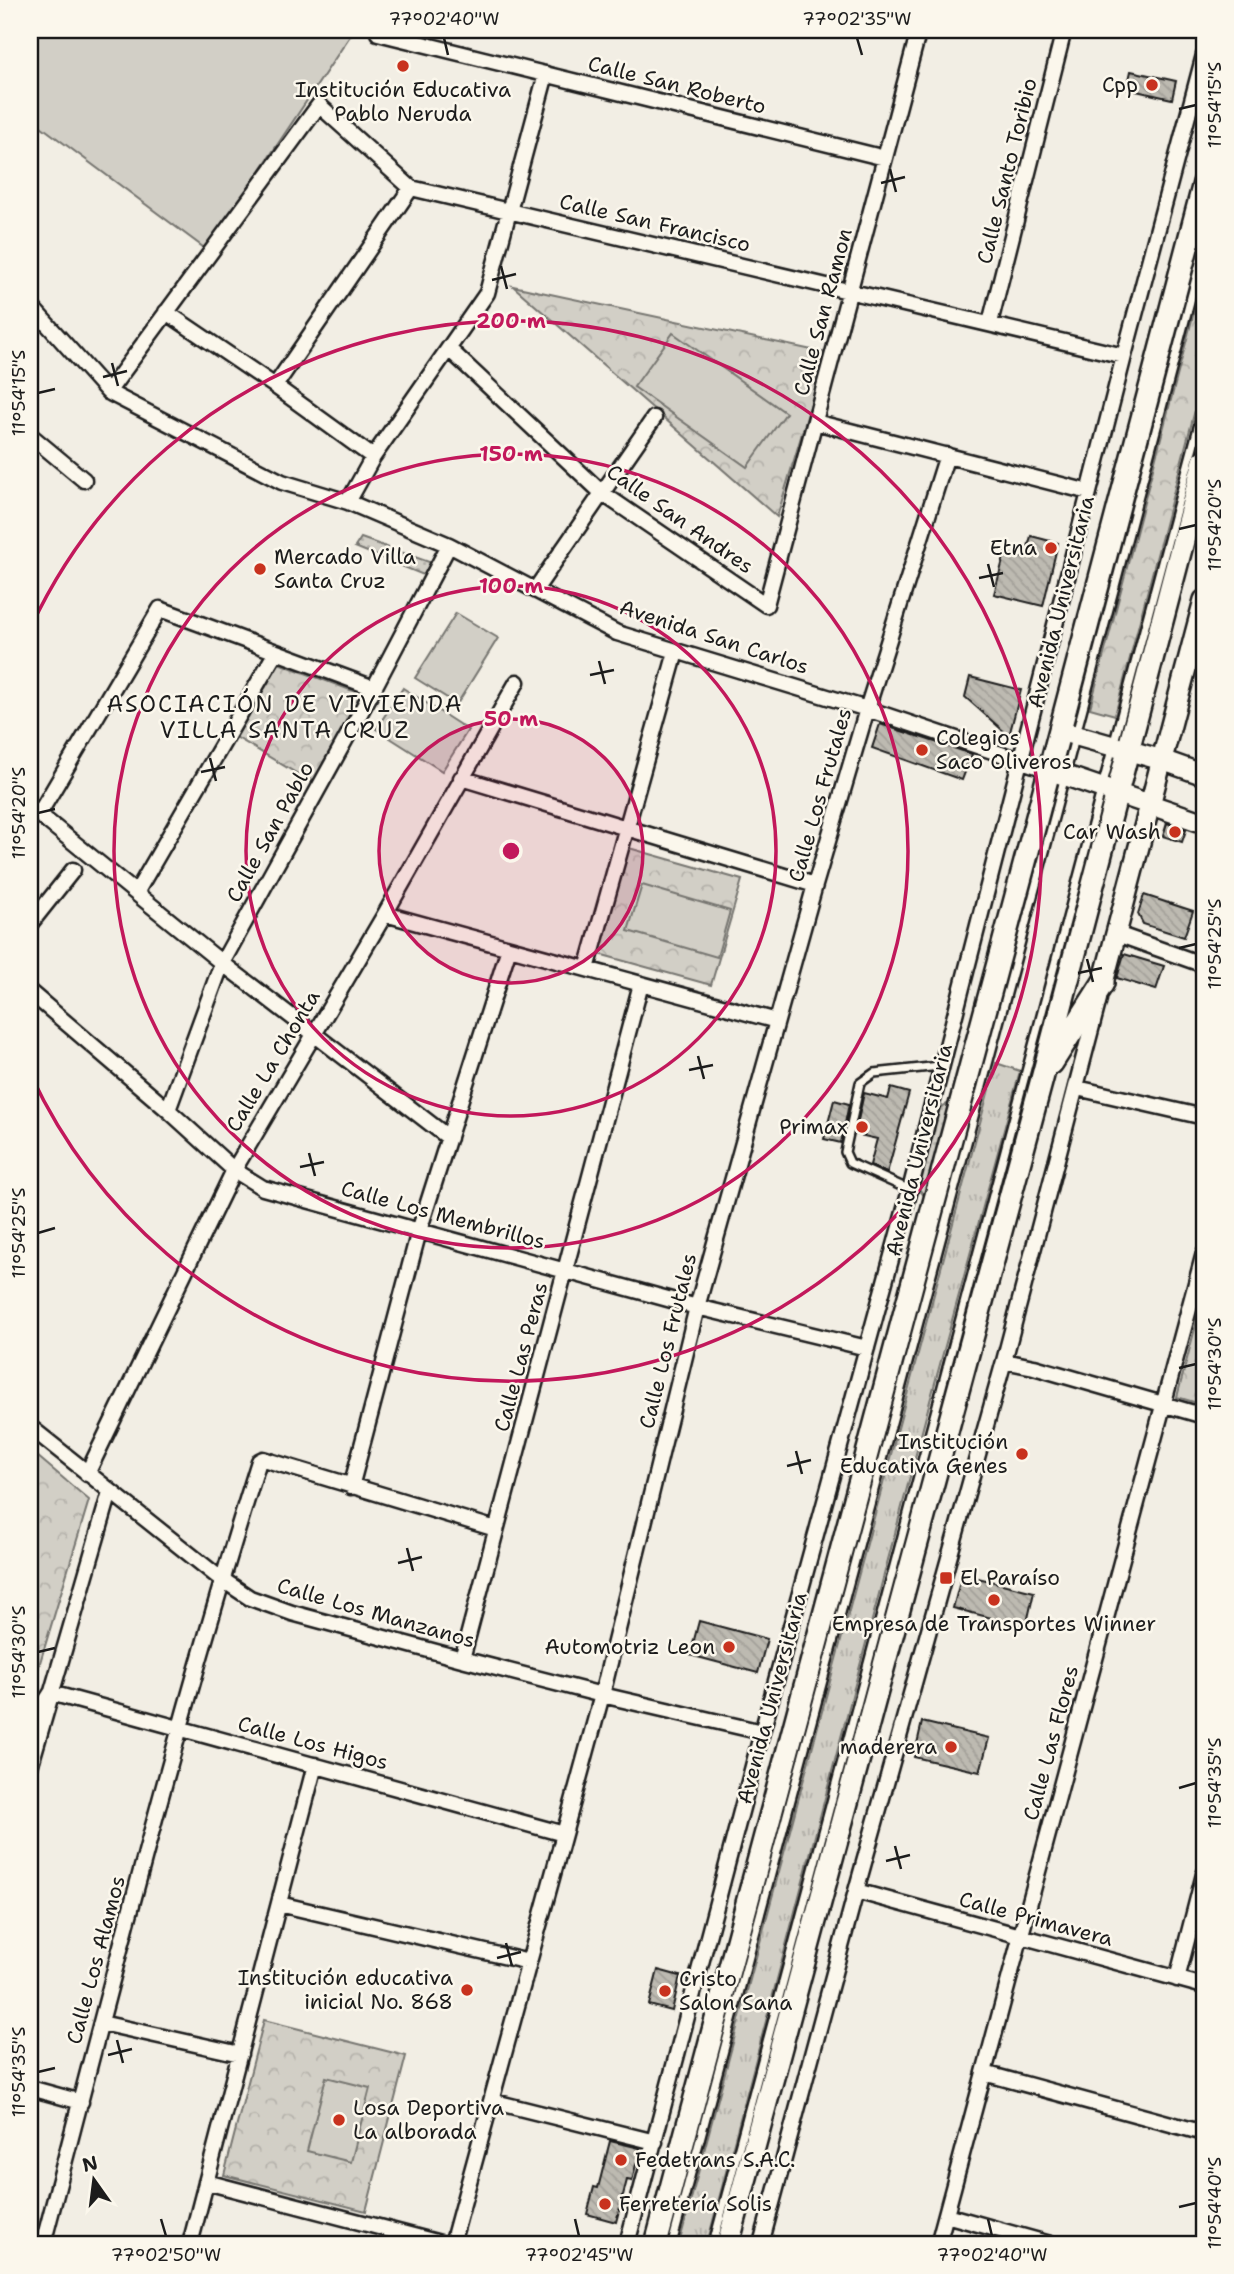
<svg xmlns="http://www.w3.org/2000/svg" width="1234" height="2274" viewBox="0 0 1234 2274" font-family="'Shantell Sans',sans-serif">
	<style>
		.grass { fill: url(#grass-tufts); stroke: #777671; stroke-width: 2 }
		.forest { fill: url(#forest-crowns); stroke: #777671; stroke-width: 2 }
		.garden { fill: url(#garden-dots); stroke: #777671; stroke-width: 2 }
		.pitch { fill: #d2cfc6; stroke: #777671; stroke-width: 2 }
		.building { fill: url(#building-back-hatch); stroke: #1c1c1c; stroke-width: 2 }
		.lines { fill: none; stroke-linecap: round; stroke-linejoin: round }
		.lane-casing { stroke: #1c1c1c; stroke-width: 12 }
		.street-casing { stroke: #1c1c1c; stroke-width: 19 }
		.secondary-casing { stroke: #1c1c1c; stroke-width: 24 }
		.primary-casing { stroke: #1c1c1c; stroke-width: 26 }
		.lane { stroke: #fbf7ec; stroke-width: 7 }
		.street { stroke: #fbf7ec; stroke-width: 14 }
		.secondary { stroke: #fbf7ec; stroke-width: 19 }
		.primary { stroke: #fbf7ec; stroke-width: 21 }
		.ticks { fill: none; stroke: #1c1c1c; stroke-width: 2.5 }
		.ring { fill: none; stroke: #c2185b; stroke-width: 3.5 }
		.poi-dot { fill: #c8321e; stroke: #fbf7ec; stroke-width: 2.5 }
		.labels { text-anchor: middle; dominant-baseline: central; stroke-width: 5; stroke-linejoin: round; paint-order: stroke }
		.street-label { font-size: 21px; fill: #1c1c1c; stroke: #fbf7ec }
		.poi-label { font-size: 21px; fill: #1c1c1c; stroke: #fbf7ec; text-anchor: end }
		.neighbourhood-label { font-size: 23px; letter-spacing: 2px; fill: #1c1c1c; stroke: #fbf7ec }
		.centre { fill: #c2185b; stroke: #fbf7ec; stroke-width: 3.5 }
		.ring-label { font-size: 21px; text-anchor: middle; font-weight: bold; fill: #c2185b; stroke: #fbf7ec; stroke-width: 5; stroke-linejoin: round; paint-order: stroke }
		.neatline { fill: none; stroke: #1c1c1c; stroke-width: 2.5 }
		.ticks-label { font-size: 18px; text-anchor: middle; fill: #1c1c1c }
	</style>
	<defs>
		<pattern id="grass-tufts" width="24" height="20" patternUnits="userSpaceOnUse" patternTransform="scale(1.75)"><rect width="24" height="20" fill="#d2cfc6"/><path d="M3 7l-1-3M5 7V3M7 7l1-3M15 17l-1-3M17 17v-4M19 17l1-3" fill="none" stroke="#b4b1aa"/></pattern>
		<pattern id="forest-crowns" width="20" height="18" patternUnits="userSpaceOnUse" patternTransform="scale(1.75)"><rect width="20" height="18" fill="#d2cfc6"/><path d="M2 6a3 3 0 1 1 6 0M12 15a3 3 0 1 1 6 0" fill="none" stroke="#b4b1aa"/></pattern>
		<pattern id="garden-dots" width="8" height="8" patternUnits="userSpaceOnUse" patternTransform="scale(1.75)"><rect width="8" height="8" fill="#d2cfc6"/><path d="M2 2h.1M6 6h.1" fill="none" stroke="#b4b1aa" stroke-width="1.8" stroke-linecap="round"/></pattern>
		<pattern id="building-back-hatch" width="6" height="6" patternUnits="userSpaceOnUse" patternTransform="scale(1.75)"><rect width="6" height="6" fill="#bdbab1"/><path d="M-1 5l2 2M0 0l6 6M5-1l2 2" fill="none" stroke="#a29f98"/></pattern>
	</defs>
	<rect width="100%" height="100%" fill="#f2eee4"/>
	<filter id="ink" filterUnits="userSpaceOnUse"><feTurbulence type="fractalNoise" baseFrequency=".0143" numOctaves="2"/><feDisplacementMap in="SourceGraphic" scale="14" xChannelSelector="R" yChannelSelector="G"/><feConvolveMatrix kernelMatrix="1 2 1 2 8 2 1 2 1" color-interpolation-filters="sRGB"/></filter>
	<g filter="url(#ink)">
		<path class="grass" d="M996 1063 1020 1071 930 1401 707 2244H679Z"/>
		<path class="forest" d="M1204 274V376L1115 715 1090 708Z
			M513 286 826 353 777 517Z
			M276 662 361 694 313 783 234 736Z
			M629 848 742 880 711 985 599 954Z
			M1204 1294V1405L1177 1397Z
			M30 1450 89 1500 35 1679 30 1687Z
			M264 2020 406 2056 366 2211 224 2175Z"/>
		<path class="garden" d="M361 538 432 563 426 576 355 547Z
			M955 1100 929 1203 915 1183 933 1111Z"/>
		<path class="pitch" d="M30 30H354L207 250 30 118Z
			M673 333 786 413 747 467 634 387Z
			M456 613 498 638 457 704 415 678Z
			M403 688 468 730 442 771 376 729Z
			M642 885 730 911 717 957 628 931Z
			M326 2077 370 2088 351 2162 307 2151Z"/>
		<path class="building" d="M1131 71 1176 81 1172 99 1127 89Z
			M1031 536 1058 543 1043 606 994 594 1005 553 1025 558Z
			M970 677 1021 690 1009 736 965 697Z
			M880 724 972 754 962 780 872 748Z
			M1167 823 1186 830 1182 842 1163 836Z
			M1144 895 1193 911 1184 937 1143 924 1138 914Z
			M1124 954 1164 966 1156 990 1117 978Z
			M891 1088 909 1093 887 1173 870 1165 877 1139 855 1134 864 1093 888 1099Z
			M834 1100 849 1104 841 1143 824 1139Z
			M962 1574 1034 1592 1026 1627 953 1608Z
			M699 1621 767 1639 758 1673 690 1655Z
			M922 1722 989 1738 980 1772 914 1757Z
			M658 1970 680 1976 672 2011 649 2005Z
			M610 2141 640 2148 632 2181 627 2180 616 2222 587 2214 594 2187 598 2188Z"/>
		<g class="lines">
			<g class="lane-casing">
				<path id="lane" d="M910 1190 850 1163 845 1152 860 1083 874 1073 940 1066
					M672 2244 1055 814 1204 248
					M713 2244 1204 405"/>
			</g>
			<g class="street-casing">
				<path id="street" d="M378 33 885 158
					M30 305 108 392 282 482 348 502 449 545 617 633 867 709 1049 770
					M166 312 275 386 373 457
					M990 323 1064 30
					M449 349 602 493 766 605 919 30
					M275 386 411 188
					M108 392 319 105 411 188 1124 356
					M815 422 1089 492
					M30 435 84 480
					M348 502 373 457 487 293 546 74
					M535 590 654 418
					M461 778 815 885
					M30 807 222 963 449 1138
					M39 814 160 609 374 688
					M136 893 276 652
					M385 914 777 1021
					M30 924 73 870
					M1117 934 1204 965
					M587 969 676 652
					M30 992 168 1110 234 1170 263 1188 697 1307 867 1348
					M1077 1088 1204 1117
					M168 1110 222 963 374 688 449 545
					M1004 1361 1034 1367 1204 1416
					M30 1427 217 1576 250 1598 292 1613 462 1659 602 1695 762 1732
					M87 1474 234 1170 385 914 517 682
					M351 1487 419 1231 509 948
					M462 1659 641 984
					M30 1726 51 1693 564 1834
					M30 1767 110 1492
					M856 1891 1204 1986
					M279 1904 529 1962
					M1177 1979 1204 1874
					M101 2023 240 2054
					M984 2073 1204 2133
					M30 2088 81 2102
					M491 2101 655 2142
					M206 2182 444 2244
					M946 2215 1050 2244
					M43 2244C112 1982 177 1720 259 1461L263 1459 496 1529
					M190 2244 315 1765
					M452 2244 602 1695 697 1307 815 885 867 709 947 455
					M627 2244 762 1732 910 1190 1124 356 1204 55
					M761 2244 856 1891 1004 1361 1099 999
					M938 2244 1204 1253"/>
			</g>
			<g class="secondary-casing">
				<path id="secondary" d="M1060 731 1162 760 1204 775
					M1049 770 1204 823
					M1103 983 1204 600"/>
			</g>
			<g class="primary-casing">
				<path id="primary" d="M1052 1063 1103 983
					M656 2244 1033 832 1204 183
					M728 2244 1042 1079 1204 461"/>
			</g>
			<use href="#lane" class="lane"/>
			<use href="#street" class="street"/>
			<use href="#secondary" class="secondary"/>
			<use href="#primary" class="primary"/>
		</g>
	</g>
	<path class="ticks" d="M444 38 448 55M857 38 862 55M1179 109 1196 105M890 169 896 192M881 183 905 177M501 266 507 289M492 280 516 274M112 363 118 386M103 377 127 371M38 393 55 389M1179 529 1196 525M988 564 994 587M979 578 1003 573M599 661 605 684M590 675 614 670M210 758 216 781M201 772 225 767M38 813 55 809M1179 948 1196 944M1087 959 1093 982M1078 973 1102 968M698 1056 704 1079M689 1070 713 1065M309 1153 315 1176M300 1167 324 1162M38 1233 55 1228M1179 1368 1196 1364M796 1451 802 1474M787 1466 811 1460M407 1548 413 1571M398 1563 422 1557M38 1652 55 1648M1179 1788 1196 1783M895 1846 901 1869M886 1861 910 1855M506 1943 512 1966M497 1958 521 1952M117 2040 123 2063M108 2055 132 2049M38 2072 55 2068M1179 2207 1196 2203M161 2219 166 2236M575 2219 579 2236M988 2219 992 2236"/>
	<circle cx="511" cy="851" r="132" fill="#c2185b" fill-opacity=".12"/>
	<g class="ring">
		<circle cx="511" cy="851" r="132"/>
		<circle cx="511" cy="851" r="265"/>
		<circle cx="511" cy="851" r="397"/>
		<path d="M31 627A530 530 0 1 1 31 1075"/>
	</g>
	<g class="poi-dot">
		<circle cx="403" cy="66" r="7"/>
		<circle cx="1152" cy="85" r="7"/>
		<circle cx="1051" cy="548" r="7"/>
		<circle cx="260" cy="569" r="7"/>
		<circle cx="922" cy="750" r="7"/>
		<circle cx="1175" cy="832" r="7"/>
		<circle cx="862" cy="1127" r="7"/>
		<circle cx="1022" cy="1454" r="7"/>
		<rect x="939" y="1571" width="14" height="14" rx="3.5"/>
		<circle cx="994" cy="1600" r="7"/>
		<circle cx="729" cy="1647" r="7"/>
		<circle cx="951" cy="1747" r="7"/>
		<circle cx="467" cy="1990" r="7"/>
		<circle cx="665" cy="1991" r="7"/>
		<circle cx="339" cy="2120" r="7"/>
		<circle cx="621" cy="2160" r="7"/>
		<circle cx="605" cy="2204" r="7"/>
	</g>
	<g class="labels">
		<g class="street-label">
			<text transform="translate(677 85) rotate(14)">Calle San Roberto</text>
			<text transform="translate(1007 171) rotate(-76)">Calle Santo Toribio</text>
			<text transform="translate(655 223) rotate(13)">Calle San Francisco</text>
			<text transform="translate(823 312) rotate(-75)">Calle San Ramon</text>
			<text transform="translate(680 519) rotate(35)">Calle San Andres</text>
			<text transform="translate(1061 602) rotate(-76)">Avenida Universitaria</text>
			<text transform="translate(714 637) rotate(18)">Avenida San Carlos</text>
			<text transform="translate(820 795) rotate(-74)">Calle Los Frutales</text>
			<text transform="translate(270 832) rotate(-61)">Calle San Pablo</text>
			<text transform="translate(273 1061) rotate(-59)">Calle La Chonta</text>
			<text transform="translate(919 1150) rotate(-76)">Avenida Universitaria</text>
			<text transform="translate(443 1215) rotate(15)">Calle Los Membrillos</text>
			<text transform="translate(668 1341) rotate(-76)">Calle Los Frutales</text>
			<text transform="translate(521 1357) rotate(-75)">Calle Las Peras</text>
			<text transform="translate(376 1613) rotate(16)">Calle Los Manzanos</text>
			<text transform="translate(772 1698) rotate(-75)">Avenida Universitaria</text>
			<text transform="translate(313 1743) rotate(15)">Calle Los Higos</text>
			<text transform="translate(1051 1743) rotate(-75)">Calle Las Flores</text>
			<text transform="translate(1036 1919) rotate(15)">Calle Primavera</text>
			<text transform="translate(96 1960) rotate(-75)">Calle Los Alamos</text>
		</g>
		<g class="poi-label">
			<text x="1138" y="85">Cpp</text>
			<text x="403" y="90" text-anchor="middle">Institución Educativa<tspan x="403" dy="24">Pablo Neruda</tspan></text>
			<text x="1037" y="548">Etna</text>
			<text x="274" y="557" text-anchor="start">Mercado Villa<tspan x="274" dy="24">Santa Cruz</tspan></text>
			<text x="936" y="738" text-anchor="start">Colegios<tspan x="936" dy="24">Saco Oliveros</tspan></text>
			<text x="1161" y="832">Car Wash</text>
			<text x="848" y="1127">Primax</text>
			<text x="1008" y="1442">Institución<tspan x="1008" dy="24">Educativa Genes</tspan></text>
			<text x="960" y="1578" text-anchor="start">El Paraíso</text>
			<text x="994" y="1624" text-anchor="middle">Empresa de Transportes Winner</text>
			<text x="715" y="1647">Automotriz Leon</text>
			<text x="937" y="1747">maderera</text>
			<text x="453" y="1978">Institución educativa<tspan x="453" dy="24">inicial No. 868</tspan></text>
			<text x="679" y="1979" text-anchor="start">Cristo<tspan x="679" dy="24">Salon Sana</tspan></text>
			<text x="353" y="2108" text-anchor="start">Losa Deportiva<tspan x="353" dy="24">La alborada</tspan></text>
			<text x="635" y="2160" text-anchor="start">Fedetrans S.A.C.</text>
			<text x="619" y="2204" text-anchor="start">Ferretería Solis</text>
		</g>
		<g class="neighbourhood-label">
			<text x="285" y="704">ASOCIACIÓN DE VIVIENDA<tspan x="285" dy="26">VILLA SANTA CRUZ</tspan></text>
		</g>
	</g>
	<circle cx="511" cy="851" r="10" class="centre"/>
	<g class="ring-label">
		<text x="511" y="328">200 m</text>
		<text x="511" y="461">150 m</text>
		<text x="511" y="593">100 m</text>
		<text x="511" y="726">50 m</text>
	</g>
	<rect width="1234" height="2274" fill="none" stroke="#fbf7ec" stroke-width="77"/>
	<g transform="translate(94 2180) rotate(346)" stroke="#fbf7ec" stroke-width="5" paint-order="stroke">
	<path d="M0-5L12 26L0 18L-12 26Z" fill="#1c1c1c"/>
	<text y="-10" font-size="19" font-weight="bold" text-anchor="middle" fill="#1c1c1c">N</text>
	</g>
	<rect x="38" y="38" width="1158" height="2198" class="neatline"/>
	<g class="ticks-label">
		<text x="444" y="25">77°02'40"W</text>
		<text x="857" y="25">77°02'35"W</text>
		<text transform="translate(1215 105) rotate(-90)" y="6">11°54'15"S</text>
		<text transform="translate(19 393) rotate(-90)" y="6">11°54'15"S</text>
		<text transform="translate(1215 525) rotate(-90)" y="6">11°54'20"S</text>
		<text transform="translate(19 813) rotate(-90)" y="6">11°54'20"S</text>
		<text transform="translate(1215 944) rotate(-90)" y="6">11°54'25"S</text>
		<text transform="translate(19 1233) rotate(-90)" y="6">11°54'25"S</text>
		<text transform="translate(1215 1364) rotate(-90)" y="6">11°54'30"S</text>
		<text transform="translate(19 1652) rotate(-90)" y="6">11°54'30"S</text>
		<text transform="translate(1215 1783) rotate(-90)" y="6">11°54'35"S</text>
		<text transform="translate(19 2072) rotate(-90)" y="6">11°54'35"S</text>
		<text transform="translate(1215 2203) rotate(-90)" y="6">11°54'40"S</text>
		<text x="166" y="2261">77°02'50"W</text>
		<text x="579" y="2261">77°02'45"W</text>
		<text x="992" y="2261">77°02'40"W</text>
	</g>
</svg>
